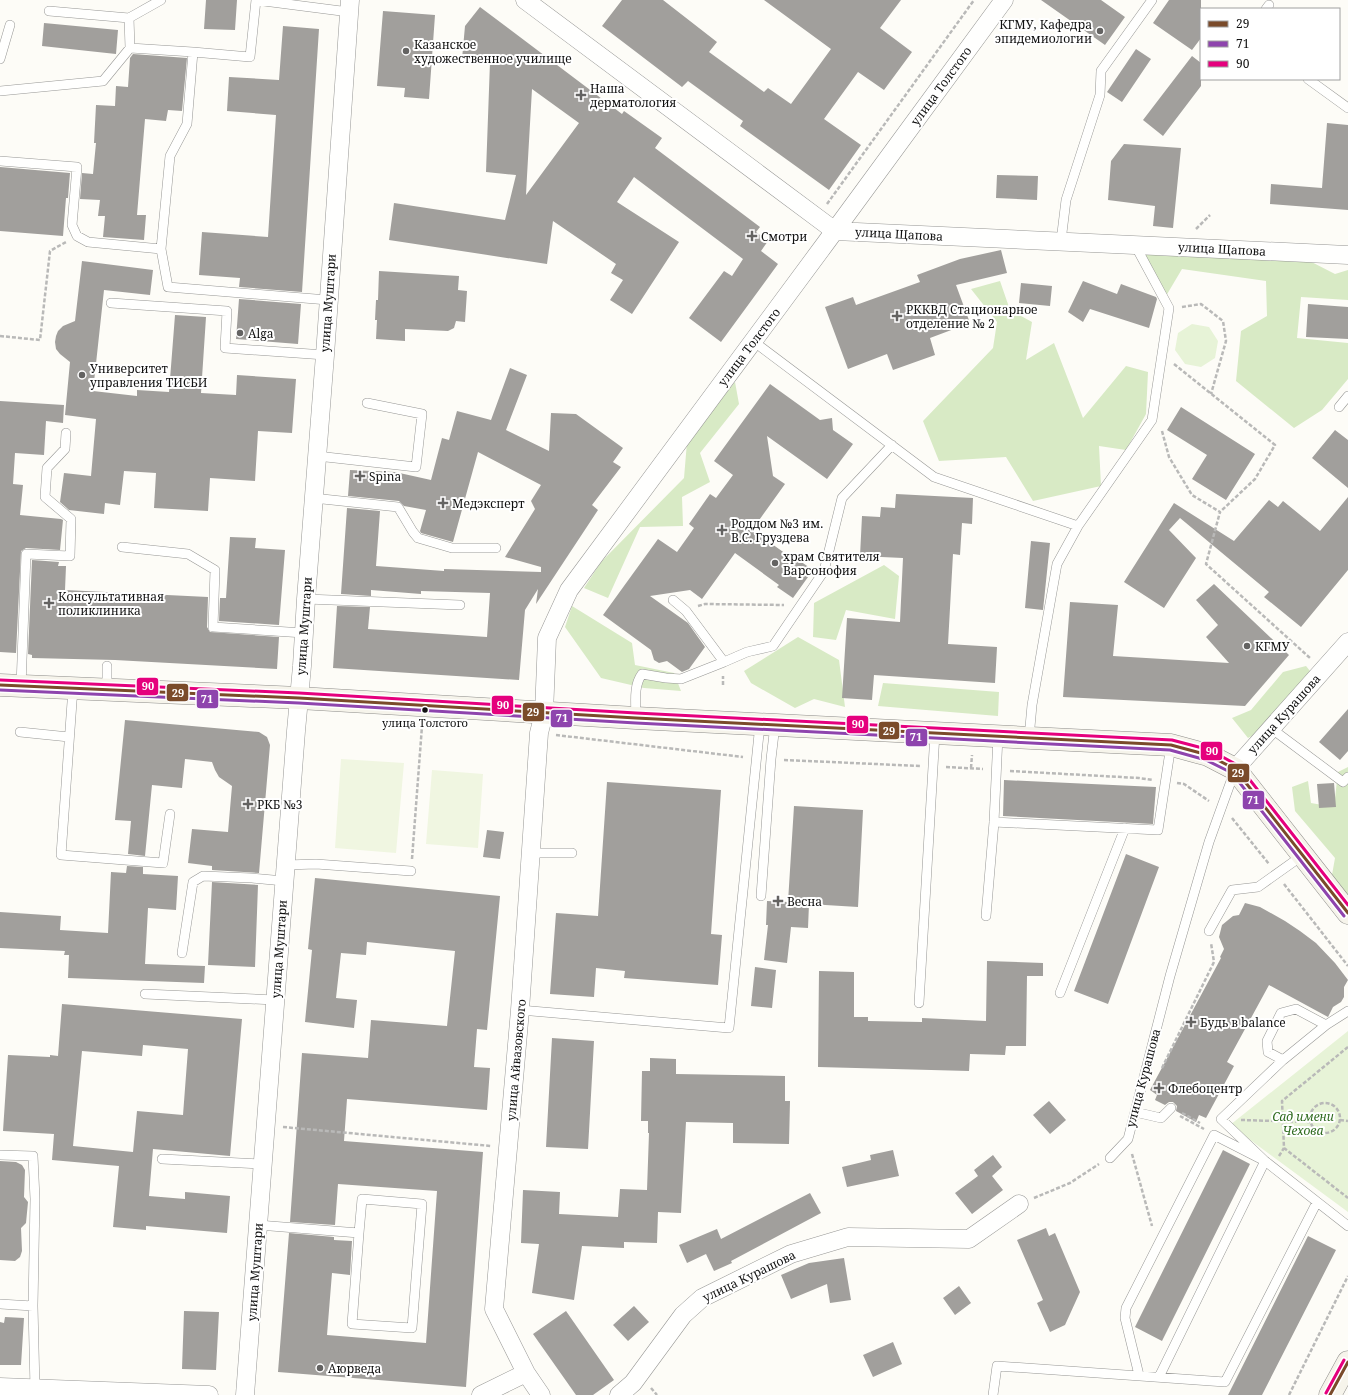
<svg xmlns="http://www.w3.org/2000/svg" width="1348" height="1395" viewBox="0 0 1348 1395" font-family="'Noto Serif',serif">
	<style>
		.green { fill: #e7f3d7 }
		.forest { fill: #d8eac5 }
		.pitch { fill: #f0f6e1 }
		.building { fill: #a19f9c; fill-rule: evenodd }
		.lines { fill: none; stroke-linecap: round; stroke-linejoin: round }
		.service-casing { stroke: #979795; stroke-width: 10 }
		.minor-casing { stroke: #979795; stroke-width: 19 }
		.secondary-casing { stroke: #8e8d8b; stroke-width: 23 }
		.path { stroke: #b9b9b8; stroke-width: 2.5; stroke-dasharray: 4 2; stroke-linecap: butt }
		.service { stroke: #fffffe; stroke-width: 9 }
		.minor { stroke: #fffffe; stroke-width: 18 }
		.secondary { stroke: #f6f4eb; stroke-width: 22 }
		.bus-1-casing { stroke: #fff; stroke-width: 6 }
		.bus-2-casing { stroke: #fff; stroke-width: 6 }
		.bus-3-casing { stroke: #fff; stroke-width: 6 }
		.bus-1 { stroke: #7a4b2a; stroke-width: 3 }
		.bus-2 { stroke: #8e44ad; stroke-width: 3 }
		.bus-3 { stroke: #e5007d; stroke-width: 3 }
		.poi-dot { fill: #646362; stroke: #fff; stroke-width: 1.5 }
		.bus-dot { fill: #111; stroke: #fff; stroke-width: 1.5 }
		.labels { text-anchor: middle; dominant-baseline: central; stroke-width: 4; stroke-linejoin: round; paint-order: stroke }
		.bus-label { font-size: 11px; fill: #111; stroke: #fff }
		.poi-label { font-size: 12px; fill: #111; stroke: #fff; text-anchor: start }
		.street-label { font-size: 12px; fill: #111; stroke: #fff }
		.park-label { font-size: 12px; font-style: italic; fill: #2f6b1f; stroke: #fff }
		.line-badge { stroke: #fff; stroke-width: 1.5 }
		.badge-label { font-size: 11px; text-anchor: middle; font-weight: bold; fill: #fff }
	</style>
	<rect width="100%" height="100%" fill="#fdfcf7"/>
	<path class="green" d="M1192 324 1209 327 1218 341 1215 358 1201 367 1185 364 1175 350 1178 333Z
		M1348 1031V1212L1230 1125Z"/>
	<path class="forest" d="M1142 249 1294 253 1335 274 1348 270V300L1301 297 1297 338 1348 343V379L1322 410 1294 428 1236 381 1241 331 1267 316 1266 281 1182 269 1166 296Z
		M1000 281 1010 310 1032 322 1026 360 1054 343 1083 418 1126 366 1148 372 1146 414 1126 450 1099 446 1101 486 1033 501 1006 457 939 461 923 421 993 348 997 322 971 289Z
		M735 382 739 404 700 453 710 482 682 497 683 526 640 527 608 598 584 588 601 562 684 478 687 442Z
		M884 565 899 576 895 619 846 610 836 640 813 637 814 603Z
		M572 606 632 643 635 665 674 673 681 691 644 688 601 678 565 627Z
		M798 637 839 660 845 707 814 699 795 708 751 683 744 671Z
		M1306 666 1319 682 1289 717 1248 738 1232 718 1251 710 1283 672Z
		M883 683 999 692 998 716 878 706Z
		M1348 767V896L1330 886 1335 858 1295 811 1292 787 1308 781 1311 803 1334 807 1338 772Z"/>
	<path class="pitch" d="M341 759 404 763 396 853 335 848Z
		M432 770 483 774 478 848 426 844Z"/>
	<path class="building" d="M206 0H237L235 30 204 29Z
		M622 0H663L717 42 709 52 764 92 768 88 791 104 831 49 764 0H901L880 28 912 52 884 90 858 72 824 119 861 145 829 190 740 126 743 121 688 81 682 87 602 26Z
		M1041 0H1101L1125 17 1105 45Z
		M1169 0H1201V38L1192 50 1153 23Z
		M480 7 622 114 624 111 662 138 655 148 760 227 756 232 768 241 761 251 778 264 721 342 689 318 724 271 732 276 743 259 634 177 617 202 679 242 632 314 610 300 623 280 611 273 616 264 553 221 547 264 389 240 394 203 505 220 516 175 486 172 490 62 462 59 465 26ZM532 89 579 123 526 195 527 176Z
		M383 11 435 15 429 99 404 97 405 88 377 86Z
		M44 23 118 30 116 54 42 46Z
		M283 26 319 29 302 292 239 287 240 278 199 275 202 232 268 237 276 115 227 111 229 77 279 80Z
		M1136 49 1151 59 1122 102 1107 92Z
		M133 54 187 58 182 111 168 110 166 121 145 119 137 215H146L144 240 103 237 105 216H98L100 200 80 199 82 173 93 174 96 143H94L96 105 115 106 116 86 128 87 130 58Z
		M1192 56 1201 63V86L1163 136 1143 120Z
		M1327 123 1348 125V210L1270 204 1271 184 1322 188Z
		M1124 144 1181 148 1173 228 1153 226 1155 206 1108 200 1111 161Z
		M0 167 70 173 68 198H66L63 236 0 231Z
		M997 175 1038 176 1037 200 996 198Z
		M1001 250 1007 273 956 285 970 323 930 338 935 355 893 370 887 354 848 369 825 307 853 297 856 305 920 282 917 275 960 259Z
		M82 261 153 270 150 295 104 290 93 391 137 396V390L169 392 175 315 206 317 201 393 236 395 237 375 296 379 292 433 258 431 255 481 210 478 208 511 154 508 156 473 124 471 120 505 105 503 104 514 69 510 60 502 64 473 91 476 96 419 65 415 70 362 60 354 56 349 55 342 56 336 58 331 63 326 75 321Z
		M379 271 459 276 458 290 467 291 465 322 456 321 454 328 448 331 405 329V341L376 339 377 320H375L376 300H378Z
		M1083 281 1117 294 1121 284 1156 297 1157 299 1149 328 1090 309 1083 322 1068 312Z
		M1021 283 1052 286 1050 306 1019 303Z
		M239 299 301 304 298 344 236 339Z
		M1308 304 1348 307V339L1306 337Z
		M510 368 527 375 506 430 549 451 551 413 576 414 623 448 613 462 621 467 592 505 598 510 536 604 538 589 525 610 519 680 333 668 337 606 370 607 368 629 487 637 490 593 421 591V594L371 590V596L341 594 347 508 380 511 376 566 444 571V569L541 572V567L505 557 535 509 531 501 541 485 478 452 453 542 421 533 420 531 426 510 404 506 399 501 348 496 350 470 395 472 431 480 442 438 449 440 457 411 491 420Z
		M770 384 820 420 832 418 833 430 853 444 827 479 767 436 773 476 785 484 752 530 796 561 797 559 813 570 793 598 777 587 779 585 735 553 702 599 690 590 650 596 688 623 705 647 689 669 682 672 667 661 659 663 654 660 651 650 603 615 658 539 677 552 694 528 689 524 710 494 716 498 733 475 714 461Z
		M0 401 64 405 63 423 46 421 44 455 15 453 13 484 23 485 20 515 61 519 63 520 60 550 26 548 21 551 16 653 0 652Z
		M1181 407 1255 454 1226 500 1192 479 1207 455 1167 430Z
		M1335 430 1348 440V488L1312 458Z
		M896 494 973 498 972 524 962 523 960 555 953 554 948 644 997 647 995 683 874 675 872 700 842 698 847 618 900 622 903 558 860 556 862 516 880 517 881 507 895 508Z
		M1348 497V570L1301 627 1264 597 1269 592 1180 518 1169 530 1196 558 1164 608 1124 582 1174 503 1234 541 1269 500 1278 507 1283 501 1320 531Z
		M230 537 256 538 255 548 285 550 279 625 219 621 220 598H226Z
		M1031 541 1050 543 1043 610 1025 608Z
		M32 560 59 562 58 566H66L65 590 208 597 207 627 210 632 279 637 277 669 115 660 32 658V655L28 654Z
		M1214 584 1289 655 1245 706 1063 697 1070 602 1118 605 1113 656 1229 663 1206 637 1218 625 1196 600Z
		M1348 709V751L1340 760 1319 742Z
		M125 720 259 732 267 737 270 745 259 873 212 870V866L188 863 192 829 228 832 232 786 219 777 215 770 212 762 185 759 182 788 152 785 145 856 128 854 131 821 115 820Z
		M1004 780 1156 787 1153 824 1003 816Z
		M607 782 721 790 711 934 722 935 718 985 624 978 625 971 596 968 594 997 550 994 556 913 598 916Z
		M1334 783 1336 807 1319 808 1317 784Z
		M794 806 863 810 858 907 809 904 808 928 791 927 787 963 764 960 768 925H766L767 901 788 902Z
		M487 830 504 832 500 859 483 857Z
		M1126 854 1159 867 1108 1004 1074 991Z
		M127 866 143 867V874L178 876 176 910 148 908 145 964 205 966 204 983 68 978 69 955H64L65 951 0 948V912L61 916 60 930 108 933 111 872 126 873Z
		M315 878 500 896 487 1030 477 1029 474 1067 490 1068 487 1110 347 1099 344 1141 483 1152 466 1387 278 1372 289 1233 334 1237V1240L352 1241 350 1275 332 1273 327 1335 426 1343 437 1191 338 1184 335 1225 290 1222 302 1053 368 1058 371 1020 447 1026 455 951 367 942 366 955 341 953 336 998 357 1000 354 1028 305 1022 312 950 308 949Z
		M212 882 258 885 255 967 208 965Z
		M1245 903 1260 907 1285 921 1300 931 1316 943 1335 963 1348 980 1344 987V997L1341 1002 1333 1007 1328 1017 1269 985 1227 1062 1234 1066 1206 1118 1199 1115 1196 1122 1176 1111 1177 1106 1173 1102H1169L1165 1105 1155 1100 1157 1095 1150 1090 1221 958 1220 957 1224 949 1219 937 1222 925 1233 916 1239 915Z
		M987 961 1043 963V976H1027L1026 1046H1006L1005 1055 970 1054 969 1071 818 1067 819 971 854 972V1017H868V1021L922 1022V1018L986 1021Z
		M755 967 776 970 772 1008 751 1006Z
		M62 1004 242 1019 230 1156 153 1149 149 1196 185 1199V1192L230 1196 227 1233 146 1226V1230L113 1227 119 1166 52 1160 54 1134 3 1131 8 1055 50 1057V1055L58 1056ZM143 1045 188 1049 183 1115 137 1111 133 1152 73 1146 82 1051 142 1056Z
		M552 1038 594 1041 588 1149 546 1147Z
		M650 1058 676 1059V1074L785 1076V1101H790L789 1144 733 1143V1123L686 1122 681 1213 658 1212 657 1243 624 1242V1248L582 1246 574 1300 532 1293 539 1244 521 1243 523 1190 560 1192 559 1214 618 1217 620 1189 647 1190 649 1133H648V1121H641L642 1071H650Z
		M1049 1101 1066 1120 1050 1134 1033 1115Z
		M893 1150 899 1176 847 1187 842 1167 871 1160 870 1155Z
		M1223 1150 1250 1164 1162 1341 1135 1327Z
		M993 1155 1002 1167 992 1176 1003 1190 972 1214 955 1193 978 1176 974 1170Z
		M0 1161 16 1162 22 1165 25 1170 24 1197 28 1202 26 1223 21 1228 22 1251 20 1257 15 1261 0 1260Z
		M810 1193 821 1213 731 1261 732 1263 714 1271 706 1254 687 1263 679 1245 717 1229 721 1239Z
		M1046 1228 1049 1236 1055 1233 1080 1292 1065 1325 1050 1332 1037 1303 1043 1300 1017 1240Z
		M1308 1236 1336 1250 1262 1395H1228Z
		M844 1258 851 1300 830 1303 827 1284 791 1299 781 1275 809 1263Z
		M959 1286 971 1303 955 1315 943 1298Z
		M634 1306 649 1322 628 1341 613 1325Z
		M184 1311 219 1312 216 1370 182 1369Z
		M566 1311 614 1380 593 1395H576L533 1334Z
		M5 1317 24 1318 21 1365H0V1322L4 1323Z
		M893 1342 902 1364 873 1377 863 1355Z"/>
	<g class="lines">
		<g class="service-casing">
			<path id="service" d="M1266 9 1269 5
				M49 11 129 18 130 48
				M129 18 161 0
				M193 52 250 57 256 0 349 12
				M0 59 10 25
				M1308 79 1348 108
				M0 91 103 81 130 48 193 52 187 124 170 156 161 249 88 242 77 236 72 225 77 167 0 161
				M1061 241 1066 200 1100 95 1101 71 1152 0
				M161 249 168 287 328 300
				M111 303 227 311 225 348 325 355
				M753 341 934 477 1078 526
				M1339 407 1348 396
				M317 456 416 467 422 414 367 403
				M313 498 398 507 413 532 418 538 452 548H496
				M122 547 188 554 215 570 213 627 304 633
				M306 599 460 605
				M673 600 686 611 724 662 747 652 773 646 824 571 842 498 892 445
				M107 666V690
				M21 686 26 554 70 556 71 519 45 497 47 468 65 449 66 433
				M73 688 61 855 163 863 170 814
				M636 718C636 704 633 686 642 674L666 678 681 679 724 662
				M1272 729 1343 782 1348 777
				M20 732 69 737
				M1029 738 1032 705 1057 564 1078 526 1152 420 1169 308 1135 245
				M994 822 1158 830 1171 745
				M531 853H572
				M286 865 316 864 411 871
				M761 896 771 759 775 725
				M986 916 994 822 998 736
				M1209 931 1232 890 1258 887 1303 855
				M182 953 193 882 203 876 252 878 284 881
				M1060 993 1125 828
				M145 994 275 1000
				M919 1003 935 733
				M520 1010 729 1028 760 724
				M1326 1025 1296 1009 1281 1013 1267 1041 1268 1052 1283 1060 1326 1025 1348 1011
				M1283 1060 1221 1119 1265 1161 1348 1226
				M1135 1112 1161 1118 1171 1108
				M0 1155 33 1156 35 1199 33 1306 35 1389
				M1110 1158 1128 1139 1170 976 1209 842 1235 770
				M162 1159 263 1164
				M258 1225 359 1233 362 1199 422 1204 412 1328 352 1324 359 1233
				M0 1304 33 1306
				M1139 1375 1125 1318 1126 1308 1214 1135 1265 1161
				M1159 1377 1265 1161
				M993 1395 997 1366 1225 1382 1317 1202"/>
		</g>
		<g class="minor-casing">
			<path id="minor" d="M525 0 835 231 1348 255
				M1235 769 1348 642
				M0 1387 209 1395
				M245 1395 296 731 302 666 306 599 325 355 350 0
				M481 1395 526 1373
				M541 1395 526 1373 494 1309 520 1010 539 733 544 713 547 638 569 590 825 244 1004 0
				M619 1395 633 1383 683 1315 702 1298 791 1254 848 1237 969 1239 1019 1204"/>
		</g>
		<g class="secondary-casing">
			<path id="secondary" d="M0 685 299 698 636 718 1171 745 1208 755 1235 769 1348 913
				M1330 1395 1348 1362"/>
		</g>
		<path class="path" d="M827 204 974 0
			M1196 229 1210 215
			M1182 307 1201 304 1223 321 1226 341 1211 394
			M0 336 40 340 50 251 66 242
			M1174 364 1275 445 1255 479 1220 512
			M1162 431 1169 457 1192 495 1220 512 1206 564 1310 658
			M698 606 705 604 784 605
			M723 685V676
			M556 735 743 757
			M784 760 921 766
			M946 767 983 769
			M971 768 972 755
			M1010 771 1139 778 1153 780
			M1177 783 1184 784 1209 801
			M1232 818 1269 864
			M412 859 422 726
			M1284 884 1348 966
			M1348 1047 1282 1101 1284 1148 1348 1198
			M1162 1068 1214 962 1211 943
			M1310 1118a15 15 0 1 1 30 0a15 15 0 1 1-30 0Z
			M1182 1113 1200 1123
			M1180 1116 1204 1129
			M1241 1120 1310 1122
			M1340 1120 1348 1121
			M283 1127 491 1146
			M1132 1154 1152 1226
			M1279 1156 1284 1148
			M1034 1198 1070 1183 1099 1164
			M651 1388 657 1395
			M1289 1395 1348 1276"/>
		<use href="#service" class="service"/>
		<use href="#minor" class="minor"/>
		<use href="#secondary" class="secondary"/>
		<g class="bus-1-casing">
			<path id="bus-1" d="M0 685 299 698 636 718 1171 745 1208 755 1235 769 1348 913
				M1330 1395 1348 1362"/>
		</g>
		<g class="bus-2-casing">
			<path id="bus-2" d="M0 690 299 703 636 723 1170 750 1206 760 1232 773 1344 916"/>
		</g>
		<g class="bus-3-casing">
			<path id="bus-3" d="M0 680 299 693 636 713 1172 740 1210 750 1239 766 1348 905
				M1326 1393 1344 1360"/>
		</g>
		<use href="#bus-1" class="bus-1"/>
		<use href="#bus-2" class="bus-2"/>
		<use href="#bus-3" class="bus-3"/>
	</g>
	<g class="poi-dot">
		<circle cx="1100" cy="31" r="4"/>
		<circle cx="406" cy="51" r="4"/>
		<path d="M579 89h4v4h4v4h-4v4h-4v-4h-4v-4h4z"/>
		<path d="M750 230h4v4h4v4h-4v4h-4v-4h-4v-4h4z"/>
		<path d="M895 310h4v4h4v4h-4v4h-4v-4h-4v-4h4z"/>
		<circle cx="240" cy="333" r="4"/>
		<circle cx="82" cy="375" r="4"/>
		<path d="M358 470h4v4h4v4h-4v4h-4v-4h-4v-4h4z"/>
		<path d="M441 497h4v4h4v4h-4v4h-4v-4h-4v-4h4z"/>
		<path d="M720 524h4v4h4v4h-4v4h-4v-4h-4v-4h4z"/>
		<circle cx="775" cy="563" r="4"/>
		<path d="M47 597h4v4h4v4h-4v4h-4v-4h-4v-4h4z"/>
		<circle cx="1247" cy="646" r="4"/>
		<path d="M246 798h4v4h4v4h-4v4h-4v-4h-4v-4h4z"/>
		<path d="M776 895h4v4h4v4h-4v4h-4v-4h-4v-4h4z"/>
		<path d="M1189 1016h4v4h4v4h-4v4h-4v-4h-4v-4h4z"/>
		<path d="M1157 1082h4v4h4v4h-4v4h-4v-4h-4v-4h4z"/>
		<circle cx="320" cy="1368" r="4"/>
	</g>
	<circle class="bus-dot" cx="425" cy="710" r="3.5"/>
	<g class="labels">
		<g class="bus-label">
			<text x="425" y="722">улица Толстого</text>
		</g>
		<g class="poi-label">
			<text x="1092" y="24" text-anchor="end">КГМУ, Кафедра<tspan x="1092" dy="14">эпидемиологии</tspan></text>
			<text x="414" y="44">Казанское<tspan x="414" dy="14">художественное училище</tspan></text>
			<text x="590" y="88">Наша<tspan x="590" dy="14">дерматология</tspan></text>
			<text x="761" y="236">Смотри</text>
			<text x="906" y="309">РККВД Стационарное<tspan x="906" dy="14">отделение № 2</tspan></text>
			<text x="248" y="333">Alga</text>
			<text x="90" y="368">Университет<tspan x="90" dy="14">управления ТИСБИ</tspan></text>
			<text x="369" y="476">Spina</text>
			<text x="452" y="503">Медэксперт</text>
			<text x="731" y="523">Роддом №3 им.<tspan x="731" dy="14">В.С. Груздева</tspan></text>
			<text x="783" y="556">храм Святителя<tspan x="783" dy="14">Варсонофия</tspan></text>
			<text x="58" y="596">Консультативная<tspan x="58" dy="14">поликлиника</tspan></text>
			<text x="1255" y="646">КГМУ</text>
			<text x="257" y="804">РКБ №3</text>
			<text x="787" y="901">Весна</text>
			<text x="1200" y="1022">Будь в balance</text>
			<text x="1168" y="1088">Флебоцентр</text>
			<text x="328" y="1368">Аюрведа</text>
		</g>
		<g class="street-label">
			<text transform="translate(941 86) rotate(-54)">улица Толстого</text>
			<text transform="translate(899 234) rotate(3)">улица Щапова</text>
			<text transform="translate(1222 249) rotate(3)">улица Щапова</text>
			<text transform="translate(328 303) rotate(-86)">улица Муштари</text>
			<text transform="translate(749 347) rotate(-53)">улица Толстого</text>
			<text transform="translate(304 626) rotate(-86)">улица Муштари</text>
			<text transform="translate(1284 714) rotate(-48)">улица Курашова</text>
			<text transform="translate(279 949) rotate(-86)">улица Муштари</text>
			<text transform="translate(516 1060) rotate(-85)">улица Айвазовского</text>
			<text transform="translate(1143 1078) rotate(-75)">улица Курашова</text>
			<text transform="translate(255 1272) rotate(-86)">улица Муштари</text>
			<text transform="translate(749 1276) rotate(-26)">улица Курашова</text>
		</g>
		<g class="park-label">
			<text x="1303" y="1116">Сад имени<tspan x="1303" dy="14">Чехова</tspan></text>
		</g>
	</g>
	<g class="line-badge">
		<rect x="136" y="677" width="23" height="19" rx="4" fill="#e5007d"/>
		<rect x="166" y="683" width="23" height="19" rx="4" fill="#7a4b2a"/>
		<rect x="196" y="689" width="23" height="20" rx="4" fill="#8e44ad"/>
		<rect x="491" y="695" width="23" height="20" rx="4" fill="#e5007d"/>
		<rect x="522" y="702" width="23" height="20" rx="4" fill="#7a4b2a"/>
		<rect x="550" y="709" width="23" height="19" rx="4" fill="#8e44ad"/>
		<rect x="846" y="715" width="23" height="19" rx="4" fill="#e5007d"/>
		<rect x="878" y="721" width="22" height="19" rx="4" fill="#7a4b2a"/>
		<rect x="905" y="728" width="23" height="19" rx="4" fill="#8e44ad"/>
		<rect x="1200" y="741" width="23" height="20" rx="4" fill="#e5007d"/>
		<rect x="1227" y="763" width="23" height="20" rx="4" fill="#7a4b2a"/>
		<rect x="1242" y="790" width="23" height="20" rx="4" fill="#8e44ad"/>
	</g>
	<g class="badge-label">
		<text x="148" y="690">90</text>
		<text x="178" y="697">29</text>
		<text x="207" y="703">71</text>
		<text x="503" y="709">90</text>
		<text x="533" y="716">29</text>
		<text x="562" y="722">71</text>
		<text x="858" y="728">90</text>
		<text x="889" y="735">29</text>
		<text x="916" y="741">71</text>
		<text x="1212" y="755">90</text>
		<text x="1238" y="777">29</text>
		<text x="1253" y="804">71</text>
	</g>
	<rect x="1200" y="8" width="140" height="72" fill="#ffffff" stroke="#a0a0a0"/>
	<rect x="1208" y="21" width="20" height="6" fill="#7a4b2a" stroke="#a0a0a0"/>
	<text x="1236" y="28" font-size="12" fill="#111111">29</text>
	<rect x="1208" y="41" width="20" height="6" fill="#8e44ad" stroke="#a0a0a0"/>
	<text x="1236" y="48" font-size="12" fill="#111111">71</text>
	<rect x="1208" y="61" width="20" height="6" fill="#e5007d" stroke="#a0a0a0"/>
	<text x="1236" y="68" font-size="12" fill="#111111">90</text>
</svg>
